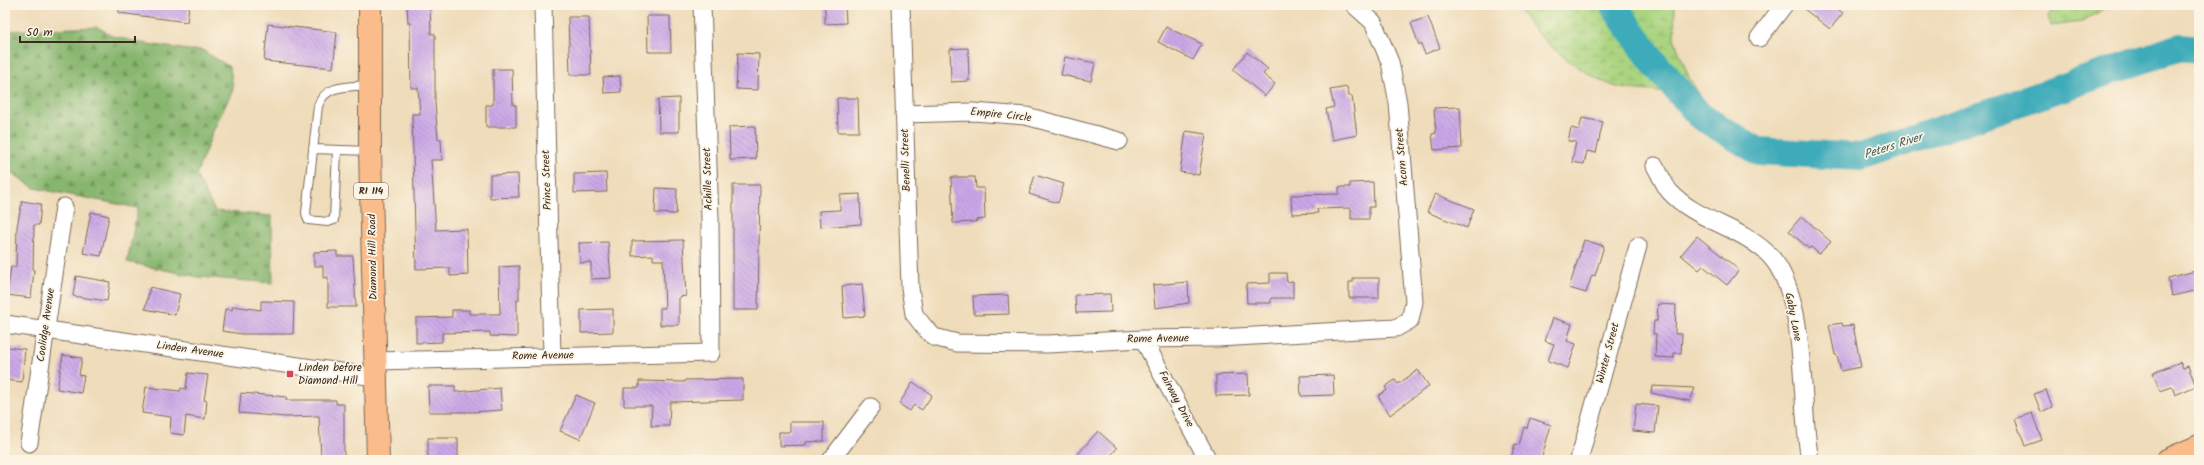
<svg xmlns="http://www.w3.org/2000/svg" width="2204" height="465" viewBox="0 0 2204 465" font-family="Kalam,sans-serif">
	<style>
		.forest { fill: url(#forest-firs); stroke: #617046 }
		.wetland { fill: url(#wetland-marsh); stroke: #727f4f }
		.lines { fill: none; stroke-linecap: round; stroke-linejoin: round }
		.river { stroke: #3cabb9; stroke-width: 28 }
		.building { fill: url(#building-back-hatch) }
		.service-casing { stroke: #7a6855; stroke-width: 10 }
		.minor-casing { stroke: #7a6855; stroke-width: 19 }
		.primary-casing { stroke: #7a6855; stroke-width: 24 }
		.service { stroke: #fff; stroke-width: 8 }
		.minor { stroke: #fff; stroke-width: 17 }
		.primary { stroke: #fabc8b; stroke-width: 22 }
		.poi-dot { fill: #d1495b; stroke: #fcf5e5; stroke-width: 1.5 }
		.labels { text-anchor: middle; dominant-baseline: central; stroke-width: 3.5; stroke-linejoin: round; paint-order: stroke }
		.shield { fill: #fcf5e5; stroke: #75675a; stroke-width: 1 }
		.shield-label { font-size: 10px; font-weight: bold; fill: #3b2a1e }
		.street-label { font-size: 11px; fill: #3b2a1e; stroke: #fcf5e5 }
		.poi-label { font-size: 11px; fill: #3b2a1e; stroke: #fcf5e5; text-anchor: start }
		.water-label { font-size: 12px; font-style: italic; fill: #3b5e5c; stroke: #fcf5e5 }
	</style>
	<defs>
		<pattern id="forest-firs" width="22" height="20" patternUnits="userSpaceOnUse"><rect width="22" height="20" fill="#87b66e"/><path d="M5 1l3.5 6h-7zM16 11l3.5 6h-7z" fill="#70945a"/></pattern>
		<pattern id="wetland-marsh" width="20" height="14" patternUnits="userSpaceOnUse"><rect width="20" height="14" fill="#aad480"/><path d="M1 5h8M5 5V1M11 12h8M15 12V8" fill="none" stroke="#93b66e"/></pattern>
		<pattern id="building-back-hatch" width="6" height="6" patternUnits="userSpaceOnUse"><rect width="6" height="6" fill="#cba8e8"/><path d="M-1 5l2 2M0 0l6 6M5-1l2 2" fill="none" stroke="#a689bb"/></pattern>
	</defs>
	<rect width="100%" height="100%" fill="#fcf5e5"/>
	<filter id="ink" filterUnits="userSpaceOnUse"><feTurbulence type="fractalNoise" baseFrequency=".025" numOctaves="2"/><feDisplacementMap in="SourceGraphic" scale="8" xChannelSelector="R" yChannelSelector="G"/><feConvolveMatrix kernelMatrix="1 2 1 2 8 2 1 2 1" color-interpolation-filters="sRGB"/></filter>
	<filter id="wash" filterUnits="userSpaceOnUse"><feTurbulence type="fractalNoise" baseFrequency=".012" numOctaves="4" result="noise"/><feDisplacementMap in="SourceGraphic" scale="16" xChannelSelector="R" yChannelSelector="G"/><feGaussianBlur stdDeviation="0.9" result="paint"/><feColorMatrix in="noise" values="0 0 0 0 0 0 0 0 0 0 0 0 0 0 0 0 0 1.4 0 .05"/><feComposite in="paint" operator="in"/></filter>
	<g filter="url(#wash)">
		<rect width="100%" height="100%" fill="#efdcba"/>
		<path class="forest" d="M98 27 112 36 142 43 188 50H202L230 67 233 90 214 129 196 175 215 211 272 216 273 283 198 277 127 262 138 208 34 188 5 168V31Z"/>
		<path class="wetland" d="M1517 5H1675L1674 39 1690 80 1703 99 1701 108C1686 111 1676 96 1662 93 1648 89 1632 91 1617 87 1585 78 1531 35 1517 5Z
			M2056 5H2110L2081 22 2051 26 2049 16Z"/>
		<g class="lines">
			<path class="river" d="M1613 5 1655 64 1700 116 1758 151 1861 157 2180 47 2199 49"/>
		</g>
		<g id="blocks">
			<path class="building" d="M119 5H189L187 22 119 13Z
				M407 5H430L431 34H435V103L438 139H441L442 160H431L436 230 467 229 468 275 450 276V268L416 269 412 114H420L418 88H411L410 23H408Z
				M825 5H845L846 23 825 24Z
				M1799 5H1832L1843 13 1830 29Z
				M647 16H670L671 52H648Z
				M568 17H589L591 75H570Z
				M1428 17 1440 48 1425 54 1421 44 1419 45 1411 23Z
				M268 24 337 32 333 68 264 61Z
				M1166 27 1202 44 1193 60 1158 42Z
				M968 48 969 81 951 82 950 49Z
				M1247 52 1268 69 1263 74 1275 84 1265 96 1233 70Z
				M738 53 759 54 758 90 736 89Z
				M1065 57 1095 63 1091 81 1061 75Z
				M493 69H512L513 105H516V127H486V105H493Z
				M620 76 621 92 604 93 603 77Z
				M1347 87 1349 96H1352L1357 135 1332 140 1326 109 1334 107 1330 90Z
				M679 98V132H659L658 99Z
				M837 98H858L859 132H838Z
				M1460 107 1462 148 1434 150 1432 134 1436 133 1434 108Z
				M1582 118 1603 122 1596 153 1587 151 1584 164 1572 162 1576 142 1568 141 1571 128 1579 130Z
				M755 126 756 159 730 160 729 127Z
				M1186 131 1206 134 1199 175 1180 172Z
				M606 173 607 192 574 193V174Z
				M518 174 519 197 490 198V175Z
				M1035 175 1064 184 1058 203 1029 194Z
				M951 177H975L976 188H984L985 219 976 220V222L953 223Z
				M1373 182 1374 207H1369V219H1351V208L1317 209 1318 213 1292 214 1291 195 1339 194V187H1350V183Z
				M733 185H760L758 310H733Z
				M656 188 677 189 676 214 655 213Z
				M860 194 861 224 820 227 819 211 840 210V195Z
				M1435 194 1474 209 1467 228 1427 212Z
				M22 201 41 204 39 225H34L33 270H34L31 298 7 295 11 267H16L17 227Z
				M91 212 109 216 101 256 83 253Z
				M1802 216 1831 242 1819 254 1811 247 1809 249 1789 231Z
				M1697 236 1739 270 1727 285 1703 266 1699 270 1681 255Z
				M683 240 686 296 679 297V325H660V308H665L663 260H653V255L632 256V241Z
				M1584 240 1604 246 1595 276 1592 275 1586 293 1569 288Z
				M608 242 611 278 591 279V262L580 263 579 243Z
				M337 251V256H353L356 307H328V277L323 278V266H314V252Z
				M519 266V300H517V337L490 336V332L442 333V342L416 343V318L452 317V310H469V314H500L499 267Z
				M2199 270V290L2172 296 2168 278Z
				M1270 273H1286L1287 282 1293 281V298H1271V303H1247L1246 284 1270 283Z
				M76 276 110 282 107 301 73 296Z
				M1353 278H1379V298H1349V282H1353Z
				M1188 282 1189 303 1155 308 1153 285Z
				M862 284 865 316 844 318 842 286Z
				M150 287 180 294 175 315 145 309Z
				M1110 294 1111 312 1076 313 1075 295Z
				M1008 295 1009 314 974 315 973 296Z
				M261 301 294 302 293 334H242L222 331 225 309 232 310 233 306 261 310Z
				M1658 304 1676 305 1675 334H1682L1681 353H1674V358L1655 357 1656 334H1653L1654 321H1657Z
				M613 309V332L581 333V310Z
				M1553 318 1572 324 1567 341 1576 344 1568 368 1548 361 1554 344 1545 341Z
				M1842 323 1843 326 1853 325 1861 367 1841 371 1837 355H1835L1829 325Z
				M5 347 25 349 22 382 5 380Z
				M63 355 82 358 79 375 84 376 81 393 57 389Z
				M2180 362 2183 368 2188 366 2196 386 2175 395 2172 387 2160 391 2153 373Z
				M1418 370 1429 386 1390 415 1378 396 1387 390 1385 387 1395 380 1398 384Z
				M188 373 208 375 204 400 207 401 205 419 186 416 184 435 170 433 171 417 142 413 146 387 180 391 181 388 186 389Z
				M1248 374 1249 395 1216 396V375Z
				M1333 375 1334 395 1301 396 1300 376Z
				M743 379V400L670 402 669 426H651L652 406H624V388H639V381L685 382V380Z
				M913 382 932 395 922 410 914 405 910 411 899 404Z
				M428 386H455V392L500 388 502 410 473 412H429Z
				M1652 386 1695 388 1690 401 1651 393Z
				M2046 390 2052 407 2041 412 2034 394Z
				M241 393 287 397 286 400H336V404H344V460H321L319 416 285 417 239 413Z
				M576 395 595 403 580 439 560 431Z
				M1636 404 1658 406 1655 433 1633 431Z
				M2032 413 2042 440 2025 446 2015 419Z
				M1530 418 1551 425 1541 460 1511 458 1515 444 1519 445 1524 427 1527 428Z
				M790 422H824V441L806 442V445L779 446V432H790Z
				M1098 431 1117 448 1107 460H1085L1078 454Z
				M428 438H458V460H428Z"/>
		</g>
	</g>
	<g filter="url(#ink)">
		<use href="#blocks" fill-opacity="0" stroke="#7a6855" stroke-width="1"/>
		<g class="lines">
			<g class="service-casing">
				<path id="service" d="M313 149 370 151
					M337 150 334 220 328 222 308 220 306 213 318 106C325 84 349 87 370 85"/>
			</g>
			<g class="minor-casing">
				<path id="minor" d="M543 5 552 356
					M901 5 910 288 914 314 925 328 934 337 957 343 1048 344 1143 339 1218 338 1396 328 1410 320 1414 302 1398 103 1390 62 1373 22 1354 5
					M1759 38 1784 5
					M904 114 973 112 1026 116 1119 141
					M1655 166C1660 174 1664 185 1670 192 1696 220 1737 226 1765 251 1810 289 1799 405 1810 460
					M5 324 375 377
					M1143 339 1208 460
					M375 361 711 353 710 219 702 5
					M29 443 64 207
					M831 460 871 407
					M1579 460 1638 246"/>
			</g>
			<g class="primary-casing">
				<path id="primary" d="M370 5V151L378 460
					M2167 460 2199 446"/>
			</g>
			<use href="#service" class="service"/>
			<use href="#minor" class="minor"/>
			<use href="#primary" class="primary"/>
		</g>
	</g>
	<rect class="poi-dot" x="286" y="370" width="8" height="8" rx="2"/>
	<g class="labels">
		<rect class="shield" x="354" y="183" width="34" height="16" rx="3"/>
		<g class="shield-label">
			<text x="371" y="191">RI 114</text>
		</g>
		<g class="street-label">
			<text transform="translate(1001 115) rotate(6)">Empire Circle</text>
			<text transform="translate(1402 157) rotate(-95)">Acorn Street</text>
			<text transform="translate(906 160) rotate(-92)">Benelli Street</text>
			<text transform="translate(708 179) rotate(-92)">Achille Street</text>
			<text transform="translate(547 180) rotate(-92)">Prince Street</text>
			<text transform="translate(373 257) rotate(-91)">Diamond Hill Road</text>
			<text transform="translate(1793 317) rotate(79)">Gaby Lane</text>
			<text transform="translate(46 325) rotate(-82)">Coolidge Avenue</text>
			<text transform="translate(1158 339) rotate(-1)">Rome Avenue</text>
			<text transform="translate(190 350) rotate(8)">Linden Avenue</text>
			<text transform="translate(1608 353) rotate(-75)">Winter Street</text>
			<text transform="translate(543 356) rotate(-1)">Rome Avenue</text>
			<text transform="translate(1176 399) rotate(62)">Fairway Drive</text>
		</g>
		<g class="poi-label">
			<text x="298" y="368">Linden before<tspan x="298" dy="13">Diamond Hill</tspan></text>
		</g>
		<g class="water-label">
			<text transform="translate(1893 146) rotate(-18)">Peters River</text>
		</g>
	</g>
	<rect width="2204" height="465" fill="none" stroke="#fcf5e5" stroke-width="20"/>
	<path d="M20 36v6h115v-6" fill="none" stroke="#3b2a1e" stroke-width="2"/>
	<text x="26" y="36" font-size="12" fill="#3b2a1e" stroke="#fcf5e5" stroke-width="3" paint-order="stroke">50 m</text>
</svg>
